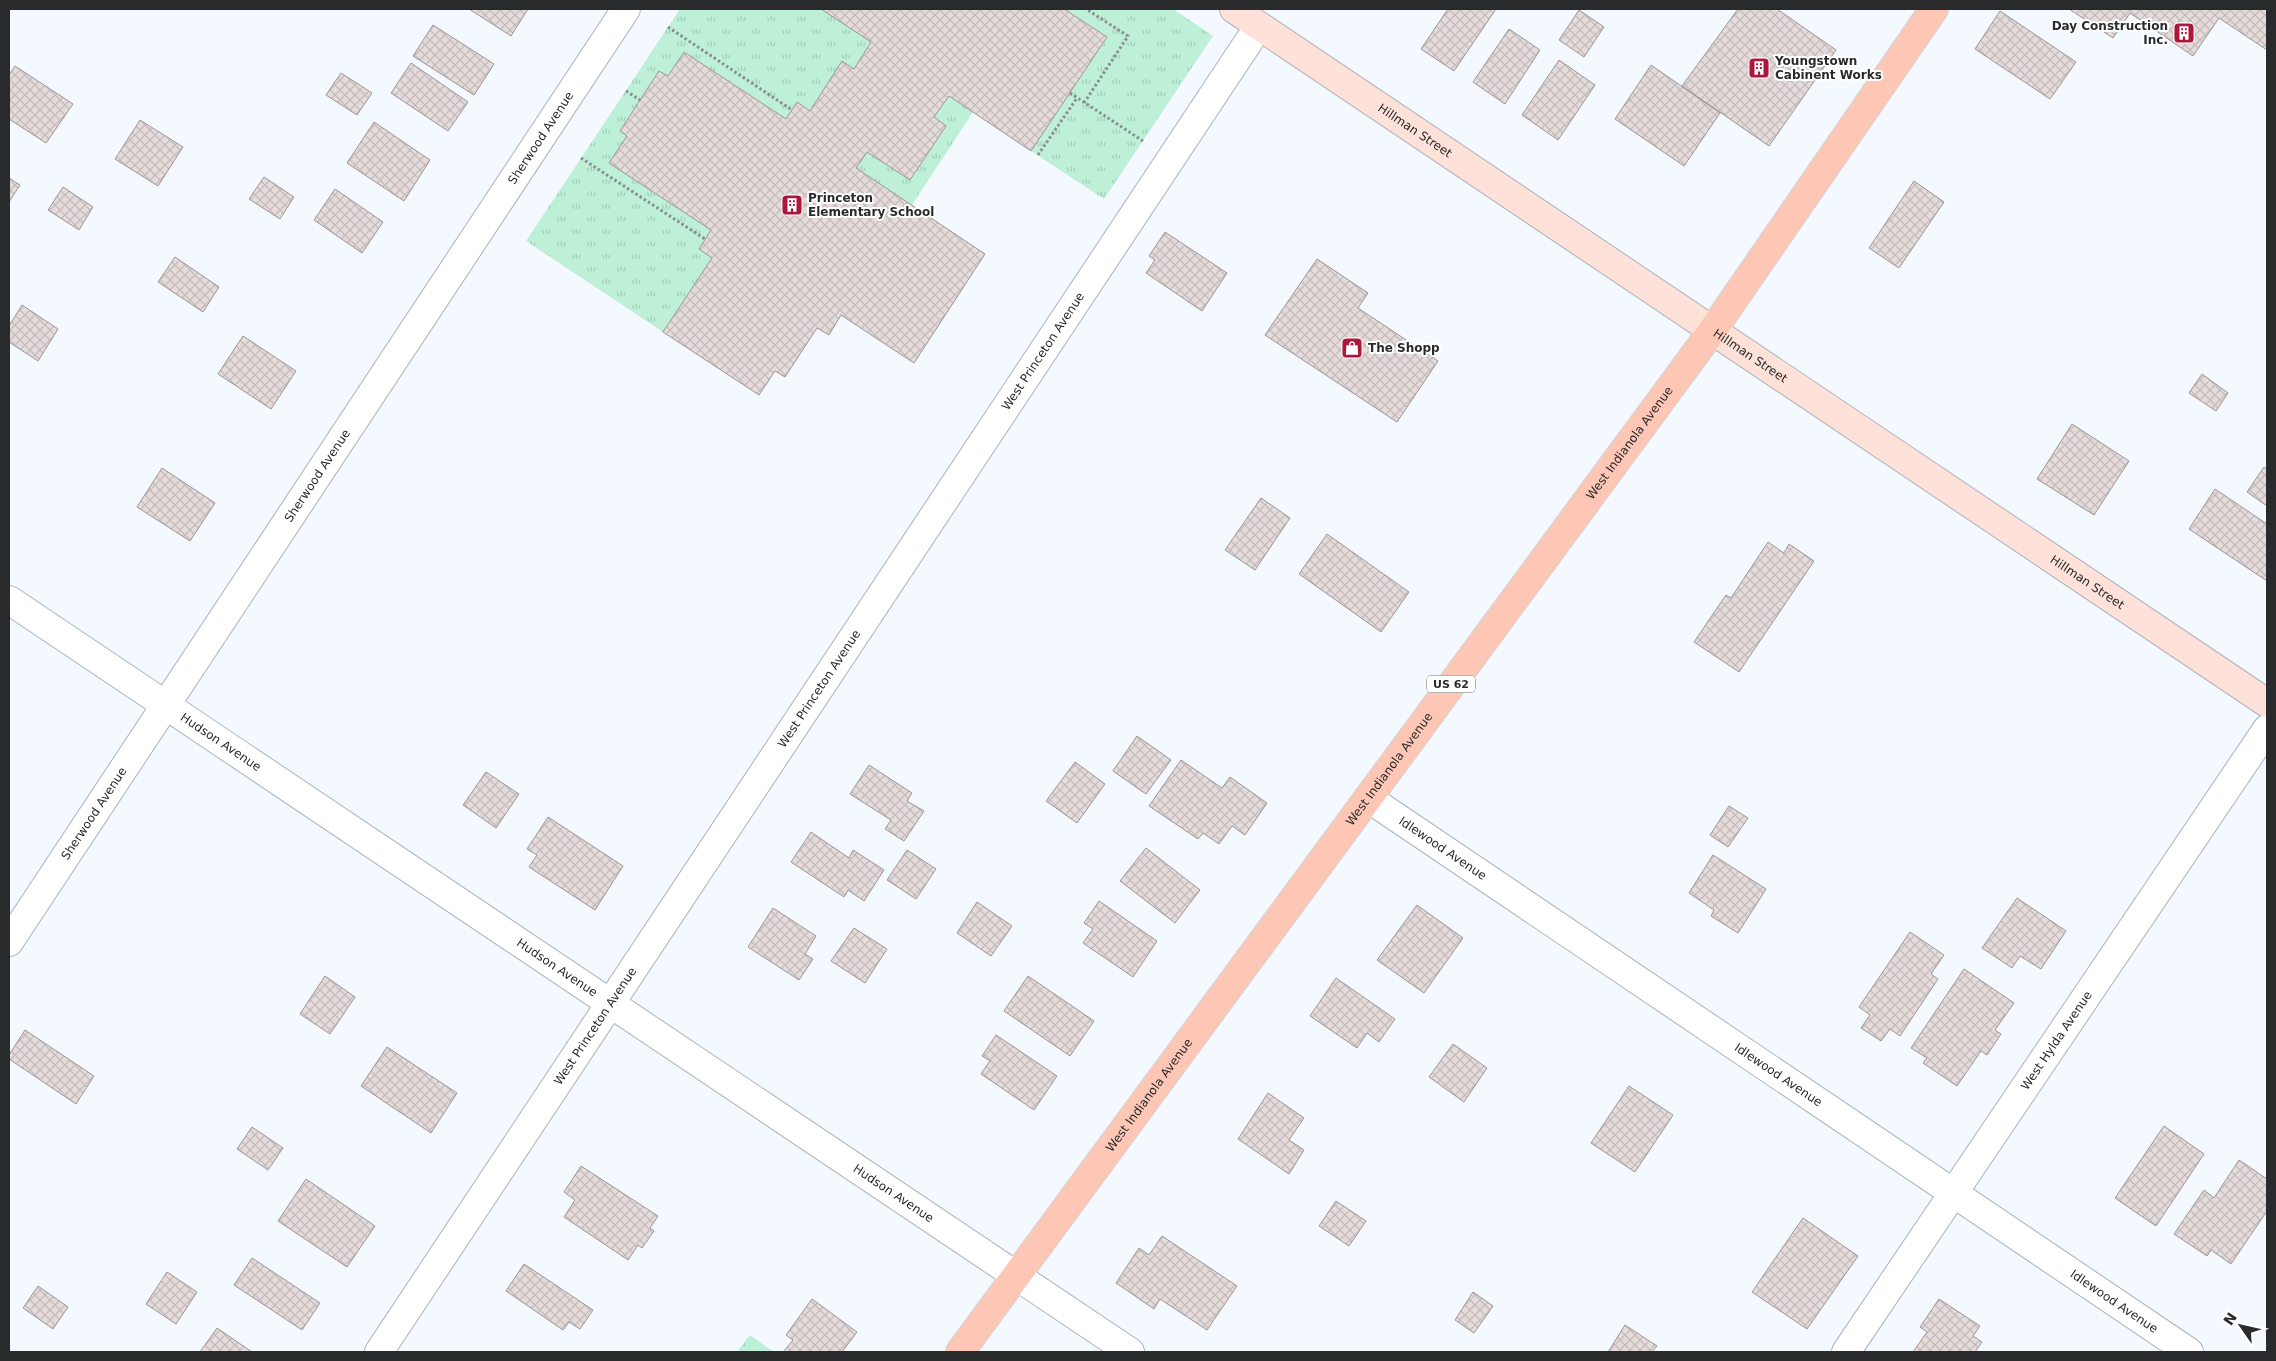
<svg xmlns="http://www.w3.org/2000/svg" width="2276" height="1361" viewBox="0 0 2276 1361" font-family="'DejaVu Sans',sans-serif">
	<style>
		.grass { fill: url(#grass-tufts) }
		.building { fill: url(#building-cross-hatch); stroke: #9d9594 }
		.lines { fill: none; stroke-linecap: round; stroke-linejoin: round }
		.street-casing { stroke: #adb2b8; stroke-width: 30 }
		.secondary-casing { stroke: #adb2b8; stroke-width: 30 }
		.primary-casing { stroke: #d4d4d5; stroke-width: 30 }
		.path { stroke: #898d91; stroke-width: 3; stroke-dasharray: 2.5 2.5; stroke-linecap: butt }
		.street { stroke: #fff; stroke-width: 28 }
		.secondary { stroke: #fee2da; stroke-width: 28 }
		.primary { stroke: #fdc6b5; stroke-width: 28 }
		.labels { text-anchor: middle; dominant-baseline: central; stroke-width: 4; stroke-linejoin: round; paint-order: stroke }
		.shield { fill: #fff; stroke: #686a6b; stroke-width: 1 }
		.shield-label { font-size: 11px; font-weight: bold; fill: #282a2c }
		.poi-label { font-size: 12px; font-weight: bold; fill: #282a2c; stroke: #fff; text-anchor: start }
		.street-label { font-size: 12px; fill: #282a2c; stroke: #fff }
	</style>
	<defs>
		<pattern id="grass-tufts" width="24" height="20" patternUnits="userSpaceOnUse" patternTransform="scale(1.25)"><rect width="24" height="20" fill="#bef0d8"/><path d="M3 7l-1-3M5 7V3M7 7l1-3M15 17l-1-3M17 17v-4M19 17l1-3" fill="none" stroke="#a3ceba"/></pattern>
		<pattern id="building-cross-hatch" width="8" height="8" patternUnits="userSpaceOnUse" patternTransform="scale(1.25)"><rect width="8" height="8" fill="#e4dbda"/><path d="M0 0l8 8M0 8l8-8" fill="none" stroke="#c4bcbb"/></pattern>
	</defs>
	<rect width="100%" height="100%" fill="#f4f9ff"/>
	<path class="grass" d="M680 9H821L871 42 854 69 842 62 810 111 797 102 786 119 684 52 668 76 659 71 620 130 627 136 609 163 711 230 699 249 712 258 663 332 526 241Z
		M1064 9H1173L1213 36 1104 199 1031 151 1107 37Z
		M949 96 973 112 912 205 856 168 867 152 910 180 946 126 934 117Z
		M750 1335 774 1352H737Z"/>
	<path class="building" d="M469 9H528L511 36Z
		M821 9H1064L1107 37 1031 151 949 96 934 117 946 126 910 180 867 152 856 168 985 254 914 363 841 315 829 335 817 328 785 377 775 371 759 395 663 332 712 258 699 249 711 230 609 163 627 136 620 131 659 71 668 76 684 52 786 119 797 102 810 111 842 61 854 69 871 42Z
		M1448 9H1496L1454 71 1421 49Z
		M1738 9H1777L1836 50 1769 146 1682 86Z
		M2069 9H2267V50L2219 18 2193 56 2130 13 2113 38Z
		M1579 10 1604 27 1584 57 1559 40Z
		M2000 11 2076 62 2050 99 1975 49Z
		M433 25 494 64 474 95 413 56Z
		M1509 29 1540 50 1505 104 1473 82Z
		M1559 60 1595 85 1558 140 1522 115Z
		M411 63 468 102 448 131 391 93Z
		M1651 65 1720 113 1684 166 1615 119Z
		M15 66 73 104 46 143 9 119V75Z
		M341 73 372 93 357 115 326 95Z
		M140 120 183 147 158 186 115 159Z
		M374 122 430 160 404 201 347 163Z
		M264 177 294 197 280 219 249 199Z
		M9 178 20 185 9 202Z
		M1914 181 1944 202 1899 268 1869 248Z
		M63 187 93 207 79 230 48 210Z
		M335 189 383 222 362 253 314 220Z
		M1165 232 1227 273 1202 311 1146 273 1155 260 1149 256Z
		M175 257 219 287 203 312 158 282Z
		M1317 259 1368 293 1358 308 1438 361 1397 422 1265 335Z
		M22 305 58 329 38 361 9 342V326Z
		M243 336 296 371 271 409 218 374Z
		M2202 374 2228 393 2216 411 2189 393Z
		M2072 424 2129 461 2094 515 2037 479Z
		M2264 467 2267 469V506L2247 492Z
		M162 468 215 503 190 541 137 507Z
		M2215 489 2267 524V581L2189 529Z
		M1261 498 1290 518 1255 570 1225 550Z
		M1327 534 1409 592 1381 632 1299 574Z
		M1768 542 1784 553 1789 544 1814 561 1739 672 1694 642 1726 595 1731 598Z
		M1137 736 1171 760 1146 794 1113 771Z
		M1181 760 1222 788 1230 777 1267 803 1245 835 1232 826 1219 844 1203 833 1198 839 1149 806Z
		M1075 762 1105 784 1077 823 1046 801Z
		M869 765 912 793 907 801 924 811 904 841 885 829 891 820 850 794Z
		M486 772 519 794 496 828 463 805Z
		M1729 806 1748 818 1728 847 1710 835Z
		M548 817 623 866 595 910 529 867 537 855 527 849Z
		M811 832 849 858 853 850 884 870 864 901 848 890 844 897 791 862Z
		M1146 848 1200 890 1175 923 1120 881Z
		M907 850 936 869 916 899 887 880Z
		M1713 855 1766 889 1738 933 1711 916 1714 910 1689 893Z
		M2017 898 2066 931 2041 969 2020 956 2012 968 1982 948Z
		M1099 901 1157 941 1133 977 1083 943 1093 929 1084 923Z
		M977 902 1012 926 991 956 957 933Z
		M1417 905 1463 938 1424 993 1377 960Z
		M773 908 816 936 805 954 813 959 799 980 748 947Z
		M854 928 887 949 865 983 831 961Z
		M1910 932 1944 955 1931 974 1938 979 1900 1036 1890 1029 1881 1041 1861 1028 1870 1015 1859 1007Z
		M1964 969 2014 1003 1995 1030 2001 1034 1987 1055 1981 1051 1957 1086 1923 1063 1927 1058 1911 1048Z
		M325 976 355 997 330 1034 300 1014Z
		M1028 976 1094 1021 1070 1056 1004 1011Z
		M1336 978 1395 1019 1379 1042 1367 1033 1357 1048 1310 1016Z
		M25 1030 94 1076 76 1104 9 1059V1055Z
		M996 1035 1057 1076 1034 1110 981 1074 990 1061 982 1056Z
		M1453 1044 1487 1068 1464 1102 1429 1077Z
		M387 1047 457 1093 431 1133 361 1086Z
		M1629 1086 1673 1115 1635 1172 1591 1143Z
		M1268 1093 1304 1118 1289 1140 1304 1150 1289 1174 1238 1139Z
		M2164 1126 2204 1154 2156 1226 2115 1198Z
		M252 1127 283 1148 268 1170 237 1149Z
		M2239 1160 2267 1179V1211L2231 1264 2211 1250 2207 1256 2174 1234 2204 1190 2214 1198Z
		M581 1166 658 1216 650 1228 654 1231 642 1248 638 1245 628 1260 564 1217 575 1200 564 1192Z
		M306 1179 375 1226 347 1267 278 1221Z
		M1336 1201 1366 1221 1349 1246 1319 1226Z
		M1803 1218 1858 1256 1807 1329 1752 1292Z
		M1162 1236 1237 1286 1207 1330 1160 1299 1154 1309 1116 1283 1139 1248 1149 1255Z
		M252 1258 320 1303 302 1330 234 1285Z
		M524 1264 593 1310 580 1329 569 1322 563 1330 506 1291Z
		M167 1272 197 1292 176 1324 146 1304Z
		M38 1286 68 1307 53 1329 23 1308Z
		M1473 1292 1493 1306 1474 1333 1455 1320Z
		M812 1299 857 1332 842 1352H783L793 1340 786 1335Z
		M1939 1299 1980 1326 1973 1336 1982 1342 1975 1352H1913L1927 1332 1920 1327Z
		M1625 1325 1657 1346 1652 1352H1608Z
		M217 1328 252 1352H200Z"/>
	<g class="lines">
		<g class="street-casing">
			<g id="street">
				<path id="s1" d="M9 600 1130 1352"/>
				<path id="s2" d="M1368 798 2189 1352"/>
				<path id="s3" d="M9 942 626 9"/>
				<path id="s4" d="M379 1352 1259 26"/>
				<path id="s5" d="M1846 1352 2267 729"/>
			</g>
		</g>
		<g class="secondary-casing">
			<g id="secondary">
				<path id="s6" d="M1234 9 2267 703"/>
			</g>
		</g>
		<g class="primary-casing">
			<g id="primary">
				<path id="s7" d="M960 1352 1712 331 1934 9"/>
			</g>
		</g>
		<path class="path" d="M668 27 792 110
			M626 91 640 100
			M1070 93 1143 141
			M1084 103 1128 36 1086 9
			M1038 155 1077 98
			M581 158 705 239"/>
		<use href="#street" class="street"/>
		<use href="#secondary" class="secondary"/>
		<use href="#primary" class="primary"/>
	</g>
	<defs>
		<g id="building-square" transform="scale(1.125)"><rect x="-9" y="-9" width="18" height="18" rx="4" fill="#ac173c" stroke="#fff"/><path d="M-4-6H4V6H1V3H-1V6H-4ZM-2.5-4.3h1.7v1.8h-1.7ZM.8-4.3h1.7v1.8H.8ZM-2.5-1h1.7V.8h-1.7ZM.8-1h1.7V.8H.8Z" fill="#fff"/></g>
		<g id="shop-square" transform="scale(1.125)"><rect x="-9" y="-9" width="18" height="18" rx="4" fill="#ac173c" stroke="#fff"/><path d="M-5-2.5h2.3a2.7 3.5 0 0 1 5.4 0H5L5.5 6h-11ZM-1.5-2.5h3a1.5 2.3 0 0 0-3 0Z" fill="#fff"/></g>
	</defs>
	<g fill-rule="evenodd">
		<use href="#building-square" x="2184" y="33"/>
		<use href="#building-square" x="1759" y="68"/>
		<use href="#building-square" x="792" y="205"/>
		<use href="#shop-square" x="1352" y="348"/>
	</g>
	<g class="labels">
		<rect class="shield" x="1427" y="675.5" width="48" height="17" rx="4"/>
		<g class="shield-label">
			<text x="1451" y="684">US 62</text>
		</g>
		<g class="poi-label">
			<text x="2168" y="26" text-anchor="end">Day Construction<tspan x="2168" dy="14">Inc.</tspan></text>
			<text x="1775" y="61">Youngstown<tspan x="1775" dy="14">Cabinent Works</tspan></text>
			<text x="808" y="198">Princeton<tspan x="808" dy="14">Elementary School</tspan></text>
			<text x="1368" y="348">The Shopp</text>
		</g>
		<g class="street-label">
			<text stroke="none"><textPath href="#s6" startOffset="218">Hillman Street</textPath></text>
			<text stroke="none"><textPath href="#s3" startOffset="964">Sherwood Avenue</textPath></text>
			<text stroke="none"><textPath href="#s4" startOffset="1201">West Princeton Avenue</textPath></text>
			<text stroke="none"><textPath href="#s6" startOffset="622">Hillman Street</textPath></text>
			<text stroke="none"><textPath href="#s7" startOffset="1129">West Indianola Avenue</textPath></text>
			<text stroke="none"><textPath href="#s3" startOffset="559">Sherwood Avenue</textPath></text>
			<text stroke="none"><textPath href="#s6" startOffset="1028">Hillman Street</textPath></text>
			<text stroke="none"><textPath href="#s4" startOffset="796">West Princeton Avenue</textPath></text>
			<text stroke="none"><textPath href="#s1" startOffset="255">Hudson Avenue</textPath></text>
			<text stroke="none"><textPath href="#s7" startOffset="724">West Indianola Avenue</textPath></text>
			<text stroke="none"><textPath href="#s3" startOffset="154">Sherwood Avenue</textPath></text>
			<text stroke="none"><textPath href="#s2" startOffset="90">Idlewood Avenue</textPath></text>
			<text stroke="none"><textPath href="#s1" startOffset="660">Hudson Avenue</textPath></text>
			<text stroke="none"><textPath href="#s4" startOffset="391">West Princeton Avenue</textPath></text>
			<text stroke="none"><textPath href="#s5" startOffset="376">West Hylda Avenue</textPath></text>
			<text stroke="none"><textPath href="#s2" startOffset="495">Idlewood Avenue</textPath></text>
			<text stroke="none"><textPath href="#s7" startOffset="319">West Indianola Avenue</textPath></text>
			<text stroke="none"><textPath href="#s1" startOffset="1065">Hudson Avenue</textPath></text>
			<text stroke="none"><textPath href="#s2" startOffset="900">Idlewood Avenue</textPath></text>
		</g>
	</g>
	<rect width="2276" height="1361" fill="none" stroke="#282a2c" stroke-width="20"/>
	<g transform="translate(2241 1326) rotate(304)" stroke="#ffffff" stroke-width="4" paint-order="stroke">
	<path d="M0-4L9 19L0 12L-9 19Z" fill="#282a2c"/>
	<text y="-8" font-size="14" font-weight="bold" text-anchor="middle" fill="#282a2c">N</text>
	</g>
</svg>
